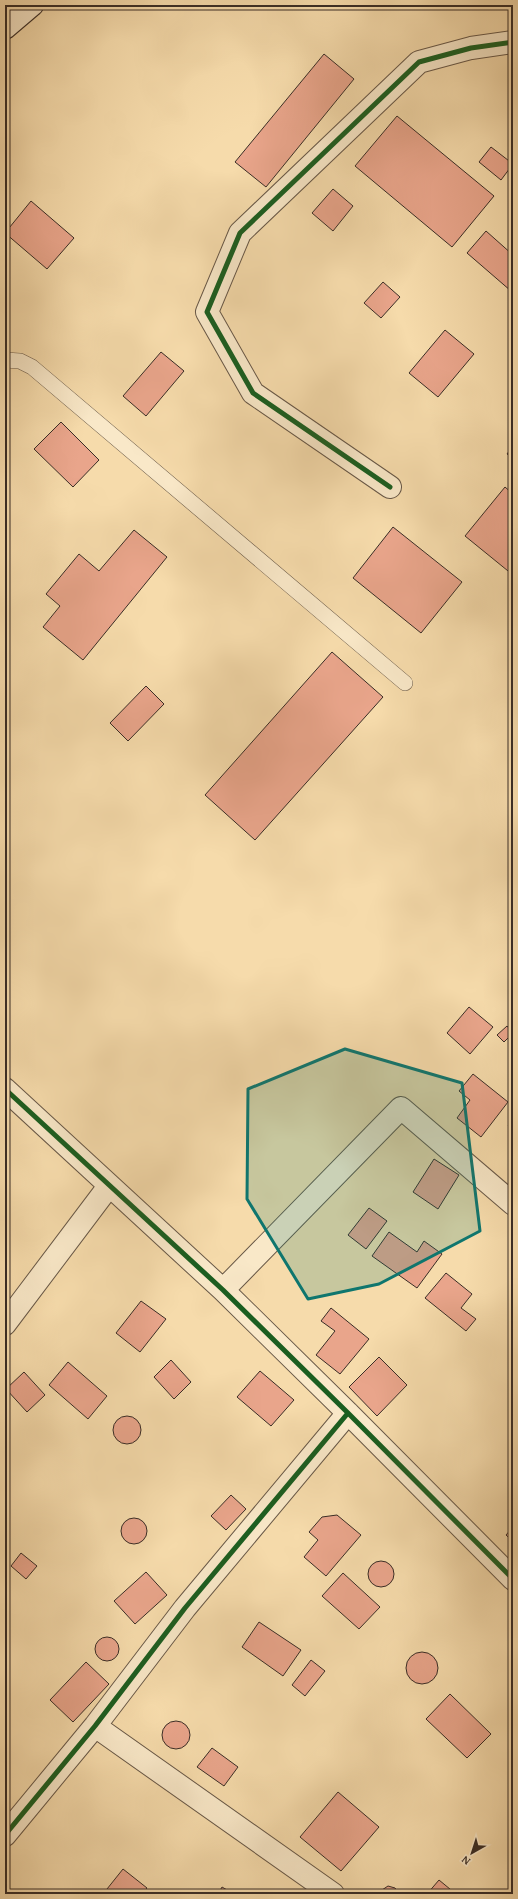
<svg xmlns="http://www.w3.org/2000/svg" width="518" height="1899" viewBox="0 0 518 1899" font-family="'Gentium Book Plus',serif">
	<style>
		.building { fill: #e9a58b; stroke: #392d26 }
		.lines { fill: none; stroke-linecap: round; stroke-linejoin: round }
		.lane-casing { stroke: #685847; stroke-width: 16 }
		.street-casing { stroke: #685847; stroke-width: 24 }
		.secondary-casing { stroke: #392d26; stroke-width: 24 }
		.lane { stroke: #f9e8c8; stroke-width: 15 }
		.street { stroke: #f9e8c8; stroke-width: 22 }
		.secondary { stroke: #f9e8c8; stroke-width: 22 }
		.cycleway-casing { stroke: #f9e8c8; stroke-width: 8 }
		.cycleway { stroke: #1b5e20; stroke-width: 5 }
		.marked { fill: #0f766e; fill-opacity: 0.2; stroke: #0f766e; stroke-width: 3; stroke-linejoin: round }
	</style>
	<rect width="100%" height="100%" fill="#f6dbab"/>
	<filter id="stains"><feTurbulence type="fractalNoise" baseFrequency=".005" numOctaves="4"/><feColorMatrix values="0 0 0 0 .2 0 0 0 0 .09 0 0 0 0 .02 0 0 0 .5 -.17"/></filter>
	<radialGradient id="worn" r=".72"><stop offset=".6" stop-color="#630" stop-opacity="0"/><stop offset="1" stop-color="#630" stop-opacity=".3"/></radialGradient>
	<path class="building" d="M324 54 354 79 266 187 235 162Z
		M397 116 494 196 452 247 355 166Z
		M491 147 513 164 501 180 479 162Z
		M333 189 353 206 333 231 312 213Z
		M31 201 74 238 47 269 5 233Z
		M486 231 513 255V289L511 291 467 253Z
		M383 282 400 297 381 318 364 303Z
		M445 330 474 354 438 397 409 373Z
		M161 352 184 371 146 416 123 396Z
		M61 422 99 460 73 487 34 449Z
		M513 446V458L507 454Z
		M505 487 513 494V575L465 536Z
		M393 527 462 582 421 633 353 578Z
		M134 530 167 557 83 660 43 627 60 606 46 594 79 554 99 571Z
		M332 652 383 697 255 840 205 795Z
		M146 686 164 704 128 741 110 723Z
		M469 1007 493 1027 470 1054 447 1033Z
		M507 1026 513 1033 504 1042 497 1035Z
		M473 1074 508 1102 481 1137 457 1118 470 1100 459 1091Z
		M513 1120V1131L508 1126Z
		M434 1159 459 1175 438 1209 413 1192Z
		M369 1208 387 1221 366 1249 348 1235Z
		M389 1232 417 1252 424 1241 442 1254 417 1288 372 1256Z
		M446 1273 472 1294 461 1308 476 1319 466 1331 425 1298Z
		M141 1301 166 1319 140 1352 116 1333Z
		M331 1308 369 1339 340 1374 316 1355 335 1331 321 1321Z
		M379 1357 407 1385 377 1416 349 1387Z
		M171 1360 191 1382 174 1399 154 1377Z
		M68 1362 107 1396 88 1419 49 1385Z
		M260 1371 294 1400 271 1426 237 1397Z
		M24 1372 45 1395 27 1412 6 1389Z
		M113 1430a14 14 0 1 1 28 0a14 14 0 1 1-28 0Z
		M231 1495 246 1509 226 1530 211 1516Z
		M337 1515 361 1535 326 1576 304 1557 318 1540 309 1532 322 1517Z
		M121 1531a13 13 0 1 1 26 0a13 13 0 1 1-26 0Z
		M513 1527V1542L506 1535Z
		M21 1553 37 1566 26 1579 11 1566Z
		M368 1574a13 13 0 1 1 26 0a13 13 0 1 1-26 0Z
		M146 1572 167 1595 135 1624 114 1601Z
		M343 1573 380 1607 359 1629 322 1596Z
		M259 1622 301 1650 283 1676 242 1647Z
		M95 1649a12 12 0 1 1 24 0a12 12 0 1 1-24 0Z
		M406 1668a16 16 0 1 1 32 0a16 16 0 1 1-32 0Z
		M311 1660 325 1671 305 1696 292 1685Z
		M86 1662 109 1684 73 1722 50 1700Z
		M450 1694 491 1734 467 1758 426 1719Z
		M162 1735a14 14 0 1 1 28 0a14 14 0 1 1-28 0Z
		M212 1748 238 1767 224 1786 197 1767Z
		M338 1792 379 1827 341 1871 300 1837Z
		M123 1869 147 1888 142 1894H103Z
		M439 1880 456 1894H427Z
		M388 1886 395 1888 400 1894H379L382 1890Z
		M222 1887 234 1894H218Z"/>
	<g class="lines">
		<g class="lane-casing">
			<path id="lane" d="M5 360 20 361 32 367 405 683"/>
		</g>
		<g class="street-casing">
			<path id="street" d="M390 487 253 393 207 312 240 233 419 62 471 48 513 42
				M5 1089 223 1290 348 1413 513 1579
				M223 1290 401 1108 513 1204
				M5 1324 109 1186
				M95 1726 333 1894
				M5 1835 95 1726 185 1608 348 1413"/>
		</g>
		<g class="secondary-casing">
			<path id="secondary" d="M5 28 32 5"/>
		</g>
		<use href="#lane" class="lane"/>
		<use href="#street" class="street"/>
		<use href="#secondary" class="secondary"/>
		<g class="cycleway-casing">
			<path id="cycleway" d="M390 487 253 393 207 312 240 233 419 62 471 48 513 42
				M5 1089 223 1290 348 1413 513 1579
				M5 1835 95 1726 185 1608 348 1413"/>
		</g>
		<use href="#cycleway" class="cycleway"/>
	</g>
	<path class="marked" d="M345 1049 462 1083 480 1231 379 1284 308 1299 247 1199 248 1089Z"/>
	<rect width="518" height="1899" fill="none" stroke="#f6dbab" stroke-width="20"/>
	<rect x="6" y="6" width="506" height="1887" fill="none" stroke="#392d26" stroke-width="2"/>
	<rect x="10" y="10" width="498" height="1879" fill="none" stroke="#392d26"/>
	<g transform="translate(472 1853) rotate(219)" stroke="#f9e8c8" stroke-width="3" paint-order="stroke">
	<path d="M0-3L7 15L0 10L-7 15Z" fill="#392d26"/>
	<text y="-6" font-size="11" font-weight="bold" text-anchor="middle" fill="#392d26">N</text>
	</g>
	<rect width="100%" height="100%" filter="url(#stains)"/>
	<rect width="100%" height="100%" fill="url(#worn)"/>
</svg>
